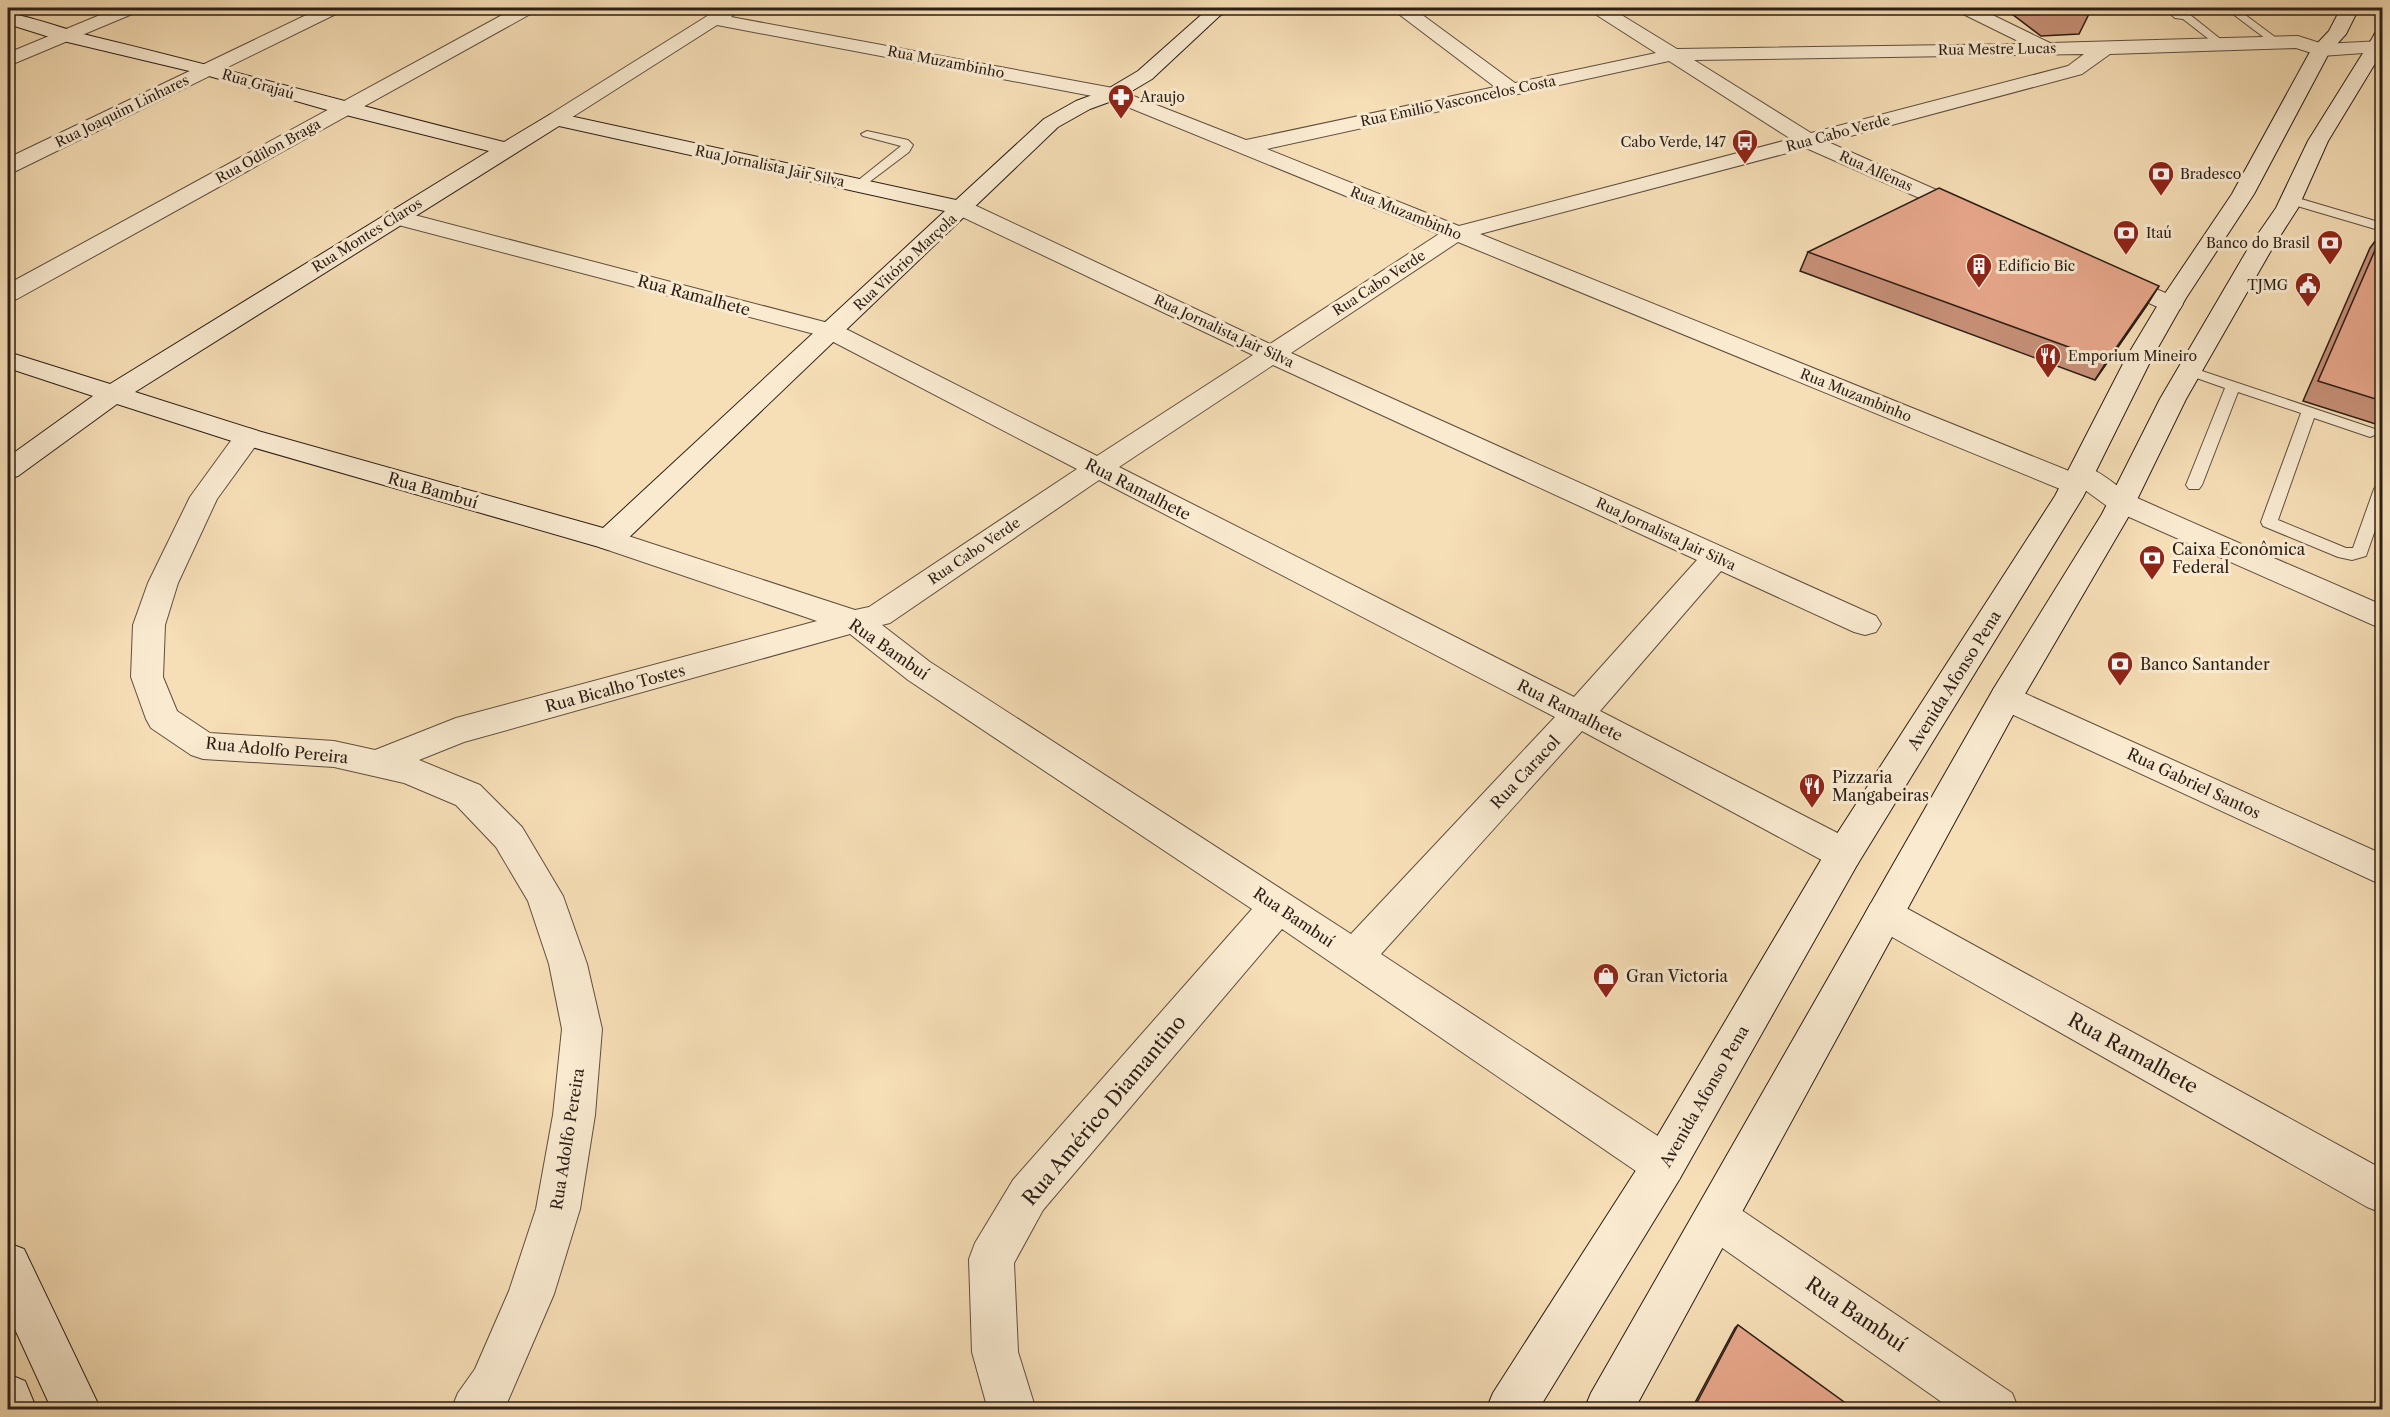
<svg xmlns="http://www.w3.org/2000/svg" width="2390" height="1417" viewBox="0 0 2390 1417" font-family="'Libre Caslon Text',serif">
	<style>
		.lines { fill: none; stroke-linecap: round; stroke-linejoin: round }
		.lane-casing { stroke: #5e4e3e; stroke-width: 2 }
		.street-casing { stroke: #5e4e3e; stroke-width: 2 }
		.secondary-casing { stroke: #2b1e16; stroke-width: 2 }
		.lane { fill: #f9ead0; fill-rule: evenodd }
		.street { fill: #f9ead0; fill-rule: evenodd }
		.secondary { fill: #f9ead0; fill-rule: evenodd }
		.wall { fill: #c79078; stroke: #2b1e16; stroke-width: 1.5 }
		.shaded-wall { fill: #a27561; stroke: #2b1e16; stroke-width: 1.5 }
		.building { fill: #e7a78b; stroke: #2b1e16; stroke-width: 1.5 }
		.labels { text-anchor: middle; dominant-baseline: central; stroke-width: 6; stroke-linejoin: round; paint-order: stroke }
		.far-street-label { font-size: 14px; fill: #2b1e16; stroke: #f9ead0 }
		.far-poi-label { font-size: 14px; fill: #2b1e16; stroke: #f9ead0; text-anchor: start }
		.street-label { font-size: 16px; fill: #2b1e16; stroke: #f9ead0 }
		.poi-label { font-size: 16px; fill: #2b1e16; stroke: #f9ead0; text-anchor: start }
		.near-street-label { font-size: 20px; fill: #2b1e16; stroke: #f9ead0 }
	</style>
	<rect width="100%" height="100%" fill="#f6deb6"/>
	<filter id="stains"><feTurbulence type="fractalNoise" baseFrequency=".00333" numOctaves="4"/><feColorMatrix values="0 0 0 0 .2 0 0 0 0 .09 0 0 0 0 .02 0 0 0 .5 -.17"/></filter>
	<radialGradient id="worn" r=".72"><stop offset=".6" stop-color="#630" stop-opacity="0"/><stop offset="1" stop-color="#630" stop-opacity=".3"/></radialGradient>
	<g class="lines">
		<g class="lane-casing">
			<path id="lane" d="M2163 8C2173 7 2179 12 2189 14L2228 45 2219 47 2183 19 2175 18Z
				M2225 8H2236L2283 43 2274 45Z
				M867 131 908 140 913 145 909 152 860 189 854 185 856 182 901 146 863 136 861 134Z
				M2291 196 2382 223V231L2287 203 2285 200Z
				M2190 367 2375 429 2377 432 2375 435 2370 437 2314 418 2278 520 2346 548H2353L2374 489 2377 485 2382 484V510L2366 556 2352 560 2338 557 2263 526 2261 522 2301 413 2238 392 2202 485 2199 489H2189L2186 485 2225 388 2185 374 2183 371Z"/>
		</g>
		<g class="street-casing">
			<path id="street" d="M117 8H140L137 12 8 66V53Z
				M321 8H343L340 12 16 171 8 172V158Z
				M515 8H537L534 12 17 299 8 301V284Z
				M720 8H741L731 17 1113 88 1246 140 1495 87 1396 12 1393 8H1413L1515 83 1656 53 1592 12 1589 8H1610L1677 49 2024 44 1959 12 1956 8H1978L2050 43 2298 36 2323 44 2382 41V51L2378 52 2321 56 2296 48 2110 54 2082 74 1828 142 1975 207 1978 212 1975 217 1967 219 1806 148 1480 234 2069 471 2071 468C2096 461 2113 487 2135 497 2217 534 2300 569 2382 605V629L2111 509 2085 490 2075 493 2065 491 1458 242 1291 353 1876 616 1881 624 1876 632 1865 635 1854 632 1721 571 1600 711 1857 843 1862 854 1857 865 1844 869 1831 865 1582 731 1381 954 1679 1150 1685 1165 1679 1180 1664 1186 1649 1180 1282 929 1043 1210 1014 1263 1018 1352 1036 1410H988L972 1352 969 1259 975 1243 1013 1180 1252 909 908 680 850 634 464 742 419 760 480 785 522 827 563 896 587 964 602 1029 595 1115 580 1209 554 1294 504 1410H451L458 1393 475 1369 509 1291 536 1209 553 1115 562 1029 549 964 528 901 496 847 456 805 404 783 334 767 203 759 191 755 151 728 146 719 131 677 133 625 148 583 190 497 238 431 248 428 258 431 262 437 217 499 178 583 165 625 163 677 177 711 210 733 334 741 375 750 456 718 817 621 599 547 594 540 599 533 609 530 619 533 855 610 869 607 1077 469 822 336 387 222 384 217 387 212 395 210 403 212 840 326 1097 456 1253 355 954 213 951 208 954 203 962 201 970 203 1270 344 1439 234 1108 99 717 25 563 123 556 125 549 123 546 119 549 115ZM2084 54 2068 66 1811 133 1694 60ZM1669 61 1791 139 1459 226 1267 149ZM1273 365 1697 560 1574 697 1119 467ZM1099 480 1555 717 1351 934 930 662 882 625 890 623Z
				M1191 8H1223L1225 11 1222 15 1216 16 1194 12Z
				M2113 271 2180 299 2183 304 2180 309 2171 311 2162 309 2105 283 2101 278 2105 273Z
				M2006 685 2382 854V885L1994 706 1990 697 1994 688Z
				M1884 898 1897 903 2382 1169V1213L2367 1207 1871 925 1865 914 1871 903Z
				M1716 1196 1731 1203 2012 1393 2019 1410H1953L1701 1233 1694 1218 1701 1203Z"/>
		</g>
		<g class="secondary-casing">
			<path id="secondary" d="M1209 8H1228L1152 79 1120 98 1090 109 1058 127 619 547 609 550 599 547 238 443 117 404 18 476 8 479V457L93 396 8 368V352L110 384 489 151 338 113 202 74 59 40 8 24V13C37 18 66 30 95 37 232 70 367 108 504 142L549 115 556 113 956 200 1044 119 1076 101 1106 90 1138 71ZM559 126 945 211 603 528 258 431 135 392Z
				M2341 8H2359L2346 34 2329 53 2254 194 2186 298 2152 358 2083 497 1857 865 1679 1180 1538 1410H1486L1493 1393 1649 1150 1831 843 2055 496 2126 358 2162 298 2232 194 2311 50 2329 31Z
				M2382 31V52L2328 141 2298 208 2273 247 2186 399 2130 514 2018 706 1634 1410H1584L1591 1393 1994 688 2102 514 2160 399 2249 247 2276 208 2308 141 2373 37 2375 33Z
				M8 1243 24 1249 101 1410H52L8 1314Z
				M8 1374 25 1381 37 1410H8Z"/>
		</g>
		<use href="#lane" class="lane"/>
		<use href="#street" class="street"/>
		<use href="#secondary" class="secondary"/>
	</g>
	<path class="wall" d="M2004 8H2088L2091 10 2079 34 2041 36Z
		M2382 232V426L2303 401 2370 248Z
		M1808 252 2147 305 2095 380 1800 271Z
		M1738 1325 1850 1410H1691L1735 1328Z"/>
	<path class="shaded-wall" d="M2159 286 2147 305 2095 380 2107 361Z"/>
	<path class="building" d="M2047 8H2088L2091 10 2053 12Z
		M1939 188 2159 286 2107 361 1808 252Z
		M2382 234V401L2318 381Z
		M1738 1325 1851 1407 1850 1410H1693Z"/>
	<defs>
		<g id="pharmacy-pin" transform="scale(1.35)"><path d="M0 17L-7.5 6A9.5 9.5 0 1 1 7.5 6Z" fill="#8f2418" stroke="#f9ead0"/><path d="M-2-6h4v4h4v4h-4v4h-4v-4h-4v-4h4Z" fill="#fff"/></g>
		<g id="bus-pin" transform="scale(1.35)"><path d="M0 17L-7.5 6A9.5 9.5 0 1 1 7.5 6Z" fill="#8f2418" stroke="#f9ead0"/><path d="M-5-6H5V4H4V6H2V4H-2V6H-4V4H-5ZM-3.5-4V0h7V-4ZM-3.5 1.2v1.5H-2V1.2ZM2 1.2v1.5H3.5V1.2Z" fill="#fff"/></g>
		<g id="bank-pin" transform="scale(1.35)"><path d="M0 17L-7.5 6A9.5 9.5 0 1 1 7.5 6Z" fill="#8f2418" stroke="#f9ead0"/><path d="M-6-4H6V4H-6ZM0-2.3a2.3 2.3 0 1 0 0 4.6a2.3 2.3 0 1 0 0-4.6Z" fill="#fff"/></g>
		<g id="building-pin" transform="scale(1.35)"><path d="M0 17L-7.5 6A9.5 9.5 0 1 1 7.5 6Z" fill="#8f2418" stroke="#f9ead0"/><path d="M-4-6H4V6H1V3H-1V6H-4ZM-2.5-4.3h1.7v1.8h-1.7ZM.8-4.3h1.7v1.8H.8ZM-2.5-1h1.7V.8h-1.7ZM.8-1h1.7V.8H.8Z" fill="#fff"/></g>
		<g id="civic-pin" transform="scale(1.35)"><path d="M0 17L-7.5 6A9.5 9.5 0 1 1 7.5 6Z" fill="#8f2418" stroke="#f9ead0"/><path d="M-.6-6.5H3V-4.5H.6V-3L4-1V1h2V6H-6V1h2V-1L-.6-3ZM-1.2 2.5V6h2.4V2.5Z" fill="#fff"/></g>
		<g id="restaurant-pin" transform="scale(1.35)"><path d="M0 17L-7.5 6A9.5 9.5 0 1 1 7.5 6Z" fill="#8f2418" stroke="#f9ead0"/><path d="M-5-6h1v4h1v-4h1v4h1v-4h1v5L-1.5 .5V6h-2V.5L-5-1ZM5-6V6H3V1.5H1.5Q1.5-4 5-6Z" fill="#fff"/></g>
		<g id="shop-pin" transform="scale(1.35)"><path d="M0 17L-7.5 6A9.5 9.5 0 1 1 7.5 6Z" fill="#8f2418" stroke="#f9ead0"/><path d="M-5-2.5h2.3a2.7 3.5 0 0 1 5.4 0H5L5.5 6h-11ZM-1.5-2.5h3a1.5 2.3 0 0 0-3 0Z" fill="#fff"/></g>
	</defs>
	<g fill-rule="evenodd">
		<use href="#pharmacy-pin" x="1121" y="97"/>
		<use href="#bus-pin" x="1745" y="142"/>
		<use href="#bank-pin" x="2161" y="174"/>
		<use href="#bank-pin" x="2126" y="233"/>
		<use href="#bank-pin" x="2330" y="243"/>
		<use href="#building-pin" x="1979" y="266"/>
		<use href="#civic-pin" x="2308" y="285"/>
		<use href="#restaurant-pin" x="2048" y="356"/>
		<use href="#bank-pin" x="2152" y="558"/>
		<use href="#bank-pin" x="2120" y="664"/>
		<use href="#restaurant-pin" x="1812" y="786"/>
		<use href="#shop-pin" x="1606" y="976"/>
	</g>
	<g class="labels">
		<g class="far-street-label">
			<text transform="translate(1997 49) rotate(-1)">Rua Mestre Lucas</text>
			<text transform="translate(946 62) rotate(11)">Rua Muzambinho</text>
			<text transform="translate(258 84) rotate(16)">Rua Grajaú</text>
			<text transform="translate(1458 101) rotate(-12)">Rua Emilio Vasconcelos Costa</text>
			<text transform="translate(122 111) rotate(-26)">Rua Joaquim Linhares</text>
			<text transform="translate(1838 133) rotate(-15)">Rua Cabo Verde</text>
			<text transform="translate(268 151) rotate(-29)">Rua Odilon Braga</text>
			<text transform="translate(770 166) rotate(12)">Rua Jornalista Jair Silva</text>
			<text transform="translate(1876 171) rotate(24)">Rua Alfenas</text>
			<text transform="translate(1406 213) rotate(22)">Rua Muzambinho</text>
			<text transform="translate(367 235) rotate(-32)">Rua Montes Claros</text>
			<text transform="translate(905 262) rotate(-43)">Rua Vitório Marçola</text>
			<text transform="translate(1379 283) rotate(-33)">Rua Cabo Verde</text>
			<text transform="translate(1224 331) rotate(25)">Rua Jornalista Jair Silva</text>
			<text transform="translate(1856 395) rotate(22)">Rua Muzambinho</text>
			<text transform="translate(1666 534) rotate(25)">Rua Jornalista Jair Silva</text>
			<text transform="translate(974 551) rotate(-34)">Rua Cabo Verde</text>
		</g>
		<g class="far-poi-label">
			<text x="1140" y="97">Araujo</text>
			<text x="1726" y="142" text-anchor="end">Cabo Verde, 147</text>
			<text x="2180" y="174">Bradesco</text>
			<text x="2146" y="233">Itaú</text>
			<text x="2310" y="243" text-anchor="end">Banco do Brasil</text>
			<text x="1998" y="266">Edifício Bic</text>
			<text x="2288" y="285" text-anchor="end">TJMG</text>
			<text x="2068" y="356">Emporium Mineiro</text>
		</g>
		<g class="street-label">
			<text transform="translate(694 295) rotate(15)">Rua Ramalhete</text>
			<text transform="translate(1138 489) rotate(27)">Rua Ramalhete</text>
			<text transform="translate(433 490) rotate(16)">Rua Bambuí</text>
			<text transform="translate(889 649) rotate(35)">Rua Bambuí</text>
			<text transform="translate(1954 680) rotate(-58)">Avenida Afonso Pena</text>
			<text transform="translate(615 688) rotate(-15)">Rua Bicalho Tostes</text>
			<text transform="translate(1570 710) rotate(27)">Rua Ramalhete</text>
			<text transform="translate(277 750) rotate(6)">Rua Adolfo Pereira</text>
			<text transform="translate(1525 772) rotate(-47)">Rua Caracol</text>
			<text transform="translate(2194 783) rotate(25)">Rua Gabriel Santos</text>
			<text transform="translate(1294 917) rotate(34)">Rua Bambuí</text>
			<text transform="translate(1704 1096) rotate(-60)">Avenida Afonso Pena</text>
			<text transform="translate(567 1139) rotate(-81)">Rua Adolfo Pereira</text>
		</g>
		<g class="poi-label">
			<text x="2172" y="549">Caixa Econômica<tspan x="2172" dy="18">Federal</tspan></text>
			<text x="2140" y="664">Banco Santander</text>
			<text x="1832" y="777">Pizzaria<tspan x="1832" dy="18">Mangabeiras</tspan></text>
			<text x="1626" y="976">Gran Victoria</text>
		</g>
		<g class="near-street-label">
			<text transform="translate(2133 1053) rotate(29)">Rua Ramalhete</text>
			<text transform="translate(1104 1110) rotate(-50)">Rua Américo Diamantino</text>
			<text transform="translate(1856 1314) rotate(34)">Rua Bambuí</text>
		</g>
	</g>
	<rect width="2390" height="1417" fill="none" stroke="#f6deb6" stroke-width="30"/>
	<rect x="9" y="9" width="2372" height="1399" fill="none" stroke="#2b1e16" stroke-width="3"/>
	<rect x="15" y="15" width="2360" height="1387" fill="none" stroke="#2b1e16" stroke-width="1.5"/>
	<rect width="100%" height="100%" filter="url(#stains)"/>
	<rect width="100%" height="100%" fill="url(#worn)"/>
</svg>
